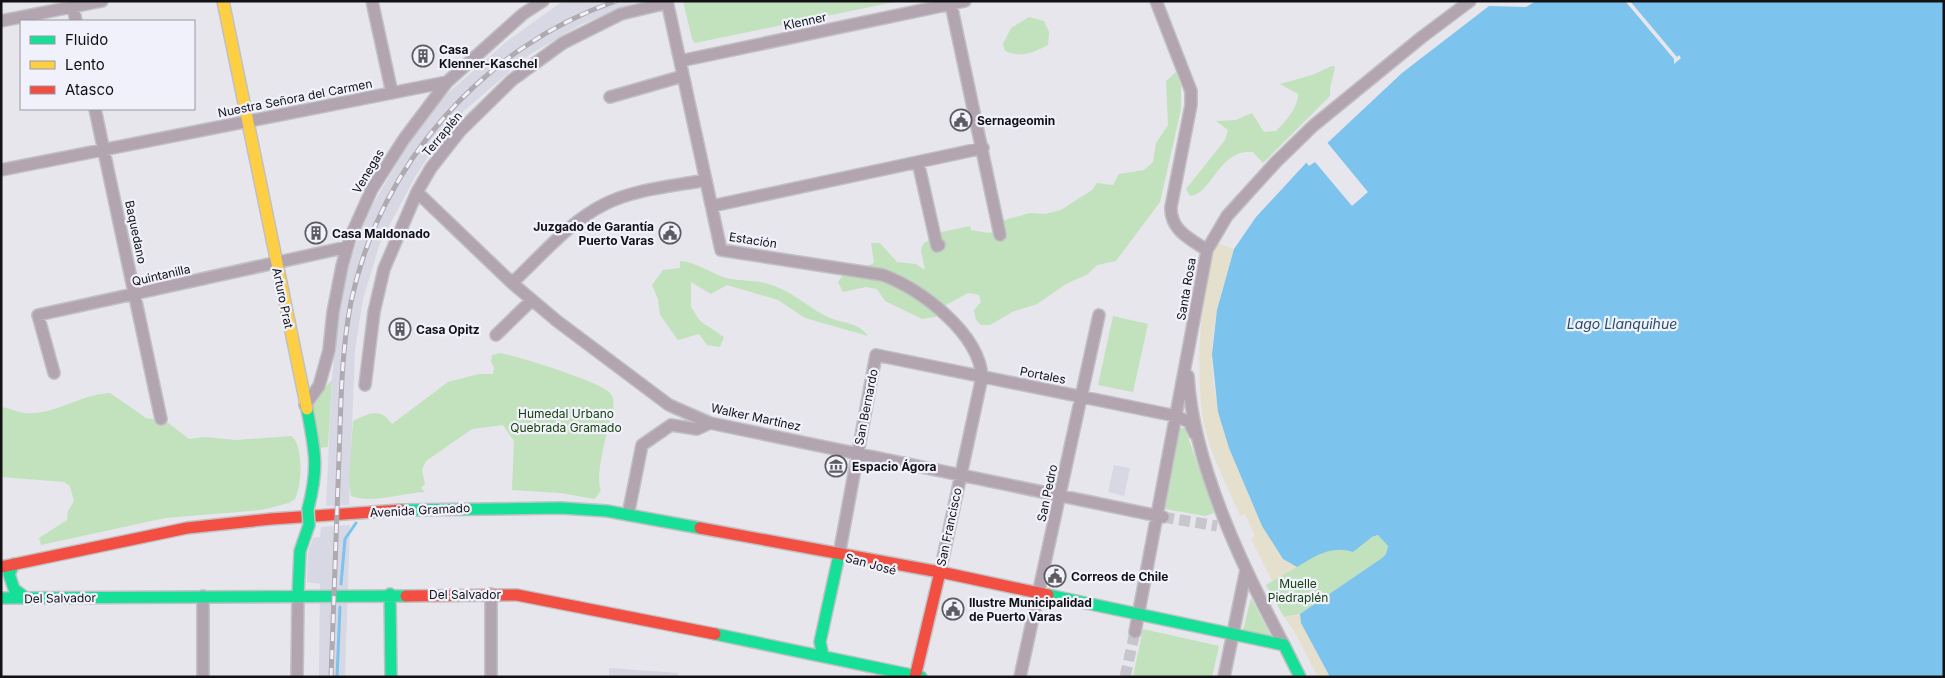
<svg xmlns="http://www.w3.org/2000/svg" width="1945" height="678" viewBox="0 0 1945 678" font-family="Inter,sans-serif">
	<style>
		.built { fill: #d8d8e4 }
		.green { fill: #c1e2bc }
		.sand { fill: #e5e0ce }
		.water { fill: #7cc3ed }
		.pier { fill: #e6e6ec }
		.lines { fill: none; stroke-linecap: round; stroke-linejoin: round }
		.stream { stroke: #7cc3ed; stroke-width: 3 }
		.street-tunnel { stroke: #c6c6cc; stroke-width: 11; stroke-dasharray: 11 5.5; stroke-linecap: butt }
		.street-casing { stroke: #c1c1c4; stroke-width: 14 }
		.fast-casing { stroke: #c1c1c4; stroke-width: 14 }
		.slow-casing { stroke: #c1c1c4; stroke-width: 14 }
		.jam-casing { stroke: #c1c1c4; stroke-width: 14 }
		.street { stroke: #b3a5b0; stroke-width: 11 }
		.fast { stroke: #16e098; stroke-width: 11 }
		.slow { stroke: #ffcf43; stroke-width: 11 }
		.jam { stroke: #f24e42; stroke-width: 11 }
		.rail-casing { stroke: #afa9b0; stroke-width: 5 }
		.rail { stroke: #f1f1fc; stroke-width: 3; stroke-dasharray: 9; stroke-linecap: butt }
		.fast-bridge-casing { stroke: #c1c1c4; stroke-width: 14; stroke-linecap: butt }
		.fast-bridge { stroke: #16e098; stroke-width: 11 }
		.labels { text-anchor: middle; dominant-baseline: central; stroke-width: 4.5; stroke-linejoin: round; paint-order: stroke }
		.street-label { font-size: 12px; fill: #121215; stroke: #f1f1fc }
		.poi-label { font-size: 12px; font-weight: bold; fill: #121215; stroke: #f1f1fc; text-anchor: start }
		.park-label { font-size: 12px; fill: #18410c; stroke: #f1f1fc }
		.water-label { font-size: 14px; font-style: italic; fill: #264f67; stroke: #f1f1fc }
	</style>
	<rect width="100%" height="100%" fill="#e6e6ec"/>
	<path class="built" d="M563 1H638L582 24 529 55 464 111 437 143 415 177 380 243 363 299 355 350 349 505 326 506 332 380 338 313 348 269 359 236 372 206 410 141 447 94 506 42Z
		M1114 465 1130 468 1124 496 1108 492Z
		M350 525 345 677H319L320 584 307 582 308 552 313 538 320 537 321 527Z
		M609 668 678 673V677H609Z"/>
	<path class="green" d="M683 1H899L695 43 692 39Z
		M1029 17 1044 21 1049 32 1048 45C1032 53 1022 58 1005 51L1003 44 1011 28Z
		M1332 66H1335C1334 76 1329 86 1330 96L1263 163 1253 152C1218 149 1212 195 1190 196L1186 189 1225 140 1228 130 1216 121 1236 120 1252 113 1264 132 1276 131C1285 122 1298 108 1298 94L1280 84 1312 75Z
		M1176 72 1181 86V109L1160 202 1116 261 1097 265 1088 274 1066 284 1037 304 1012 312 990 325H981L976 320 974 310 981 302 979 295 968 293 946 305 935 317 922 319 885 301 877 289 866 287 843 292 838 282 843 275 874 263 871 243H880L897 262 916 264 925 270 921 251 923 244 937 235V233L970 226 971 230C991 233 992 237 1005 220L1030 213 1045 214 1061 210 1092 190 1097 183 1113 185 1119 174 1144 170 1153 162 1156 143 1168 125 1166 81Z
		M680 261C696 262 709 272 723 277 737 282 754 279 768 284 791 290 807 307 828 317 844 324 858 322 868 336L805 318 778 300 727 285 711 294 691 282V307L700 321 724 337 720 347 707 345 699 334 678 340 660 315 658 299 652 285 663 270 680 268Z
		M1113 316 1148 324 1133 392 1098 385Z
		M500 353C517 356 601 382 610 393 614 398 614 403 613 408 609 425 594 476 601 490L595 499 560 493 512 490 514 441 503 425 472 429 426 461 422 470 425 484 421 488 425 492C402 493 370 504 351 496L349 481 353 421C361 417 374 410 383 415 387 417 389 421 392 424L448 382 479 374H493L494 368 491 361 492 355Z
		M332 380 328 447 320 448 310 405Z
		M110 393 146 418 167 422 189 439 205 437 235 440 291 436C304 444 302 486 295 499L289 503 261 510 165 518 41 545 39 538 67 520 68 511 74 501 70 486 64 482 1 477V407C9 408 17 412 24 413 55 416 80 394 110 393Z
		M1180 428H1185L1214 513 1205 516 1165 509Z
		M1379 535 1388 546 1386 554 1382 558 1300 614 1284 617 1266 585C1292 570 1322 542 1353 551L1372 537Z
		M1251 598 1272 638 1243 631Z
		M1143 629 1219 646 1212 677H1133Z"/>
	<path class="sand" d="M1218 243 1234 249C1225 283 1213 317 1212 353 1211 428 1250 493 1283 559L1297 567 1272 581 1251 539 1255 536 1245 514 1240 516C1229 489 1209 452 1204 424 1195 381 1199 281 1218 243Z
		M1300 614 1301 623 1330 677H1318L1293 629 1284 617Z"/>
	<path class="water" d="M1536 1H1944V677H1330L1301 623 1300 614 1382 558 1386 554 1388 546 1378 535 1372 537 1353 552C1331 545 1315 556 1297 567L1283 559 1262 526 1229 448 1218 412 1212 354 1217 310 1234 249 1256 217 1306 163 1402 73 1489 6 1526 7Z"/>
	<path class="pier" d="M1625 1H1630L1677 57 1679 55 1681 58 1674 64V59Z
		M1326 141 1368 192 1352 206 1315 162 1309 166 1305 161Z"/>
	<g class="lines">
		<path class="stream" d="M341 584 345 539 356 523
			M337 677 340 607"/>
		<path class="street-tunnel" d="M1163 517 1217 526
			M1125 677 1135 632"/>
		<g class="street-casing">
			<path id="street" d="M372 1 392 93
				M667 1 721 250 883 275C922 290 979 333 982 377L940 572
				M1156 1 1191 91V105L1171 207C1170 230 1190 239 1207 250
				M951 4 1000 235
				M73 7 76 21
				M1 21 102 1
				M680 61 965 1
				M610 97 683 76
				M95 109 161 419
				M918 162 937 246 939 245
				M1 170 447 82
				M417 192 512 283 557 321 669 405 710 423 1163 517
				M712 206 983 148
				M512 283C541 256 570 221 605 204 635 189 674 186 706 180
				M496 335 532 300
				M54 373 38 315 347 247
				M1188 376C1193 464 1243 568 1284 645
				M365 385 374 312 384 269 417 192 431 168 460 131 512 80 563 43 621 14 667 3
				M305 405 319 386 329 350 333 312 342 266 350 238 372 189 404 139 447 82 523 14 543 1
				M628 515 642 445 671 425 697 429 710 423
				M839 555 876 355 1176 416 1189 422 1195 434
				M491 594V677
				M203 596V677
				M1135 632 1207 250 1227 216 1276 162 1313 126 1422 37 1470 1
				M297 677 298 595
				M1020 677 1099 315
				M1224 677 1246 570"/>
		</g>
		<g class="fast-casing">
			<path id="fast" d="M307 409C315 451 319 467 308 509
				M401 510 561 508 607 511 700 528
				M14 564 9 574 14 589 26 598
				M390 594 391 677
				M298 595 300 551 309 525
				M1048 595 1284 645 1300 677
				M1 598 406 596
				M715 634 921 677
				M823 656 820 642 839 555"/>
		</g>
		<g class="slow-casing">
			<path id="slow" d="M223 1 307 409"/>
		</g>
		<g class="jam-casing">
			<path id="jam" d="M700 528 945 573 1048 595
				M1 567 187 528 271 519 401 510
				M406 596 517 595 715 634
				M915 677 940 572"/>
		</g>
		<use href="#street" class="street"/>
		<use href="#fast" class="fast"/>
		<use href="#slow" class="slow"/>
		<use href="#jam" class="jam"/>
		<g class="rail-casing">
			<path id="rail" d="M331 677C334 604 336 530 339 457 341 406 341 353 351 302 380 164 483 47 616 1"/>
		</g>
		<use href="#rail" class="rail"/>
		<g class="fast-bridge-casing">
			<path id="fast-bridge" d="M308 509 309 525"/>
		</g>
		<use href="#fast-bridge" class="fast-bridge"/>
	</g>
	<defs>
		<g id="building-ring" transform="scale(1.125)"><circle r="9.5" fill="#f1f1fc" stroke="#5c5c60" stroke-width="1.5"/><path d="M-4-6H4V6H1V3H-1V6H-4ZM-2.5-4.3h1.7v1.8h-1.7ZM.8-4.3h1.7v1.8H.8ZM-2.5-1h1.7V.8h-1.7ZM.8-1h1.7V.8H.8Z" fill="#5c5c60"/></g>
		<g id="civic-ring" transform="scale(1.125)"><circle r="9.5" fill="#f1f1fc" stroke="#5c5c60" stroke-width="1.5"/><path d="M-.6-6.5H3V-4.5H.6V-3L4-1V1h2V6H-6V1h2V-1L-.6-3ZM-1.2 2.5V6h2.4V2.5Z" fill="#5c5c60"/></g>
		<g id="museum-ring" transform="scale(1.125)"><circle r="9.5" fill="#f1f1fc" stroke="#5c5c60" stroke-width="1.5"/><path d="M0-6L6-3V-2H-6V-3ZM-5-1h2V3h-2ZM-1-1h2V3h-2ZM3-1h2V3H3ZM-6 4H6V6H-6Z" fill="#5c5c60"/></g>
	</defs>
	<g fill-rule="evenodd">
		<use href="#building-ring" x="423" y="56"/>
		<use href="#civic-ring" x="961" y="120"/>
		<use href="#building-ring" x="316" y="233"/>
		<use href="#civic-ring" x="670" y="233"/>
		<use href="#building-ring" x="400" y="329"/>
		<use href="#museum-ring" x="836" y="466"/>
		<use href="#civic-ring" x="1055" y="576"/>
		<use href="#civic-ring" x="953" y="609"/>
	</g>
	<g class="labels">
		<g class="street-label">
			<text transform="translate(805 21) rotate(-12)">Klenner</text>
			<text transform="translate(295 98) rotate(-11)">Nuestra Señora del Carmen</text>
			<text transform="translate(442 134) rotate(-50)">Terraplén</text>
			<text transform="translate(368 171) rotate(-59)">Venegas</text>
			<text transform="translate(136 232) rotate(78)">Baquedano</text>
			<text transform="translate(753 240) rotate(9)">Estación</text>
			<text transform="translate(161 275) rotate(-13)">Quintanilla</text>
			<text transform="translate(1186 289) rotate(-80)">Santa Rosa</text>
			<text transform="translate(283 298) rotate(78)">Arturo Prat</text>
			<text transform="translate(1043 375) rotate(11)">Portales</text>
			<text transform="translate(866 407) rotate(-79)">San Bernardo</text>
			<text transform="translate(756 417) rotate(12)">Walker Martínez</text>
			<text transform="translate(1047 493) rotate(-78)">San Pedro</text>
			<text transform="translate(420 510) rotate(-3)">Avenida Gramado</text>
			<text transform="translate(949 527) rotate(-78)">San Francisco</text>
			<text transform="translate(871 564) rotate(15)">San José</text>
			<text x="465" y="594">Del Salvador</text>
			<text transform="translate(60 598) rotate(-1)">Del Salvador</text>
		</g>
		<g class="poi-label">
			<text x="439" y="49">Casa<tspan x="439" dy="14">Klenner-Kaschel</tspan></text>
			<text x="977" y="120">Sernageomin</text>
			<text x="654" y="226" text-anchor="end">Juzgado de Garantía<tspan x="654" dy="14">Puerto Varas</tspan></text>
			<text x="332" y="233">Casa Maldonado</text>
			<text x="416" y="329">Casa Opitz</text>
			<text x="852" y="466">Espacio Ágora</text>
			<text x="1071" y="576">Correos de Chile</text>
			<text x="969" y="602">Ilustre Municipalidad<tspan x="969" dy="14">de Puerto Varas</tspan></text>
		</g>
		<g class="park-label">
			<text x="566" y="413">Humedal Urbano<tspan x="566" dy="14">Quebrada Gramado</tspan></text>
			<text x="1298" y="583">Muelle<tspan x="1298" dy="14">Piedraplén</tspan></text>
		</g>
		<g class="water-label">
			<text x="1622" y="323">Lago Llanquihue</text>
		</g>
	</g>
	<rect width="1945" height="678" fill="none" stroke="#121215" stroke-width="5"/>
	<rect x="20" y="20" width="175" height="90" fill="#f1f1fc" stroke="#9898a0"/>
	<rect x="30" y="36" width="25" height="8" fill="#16e098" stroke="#9898a0"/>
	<text x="65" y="45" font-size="15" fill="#121215">Fluido</text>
	<rect x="30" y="61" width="25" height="8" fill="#ffcf43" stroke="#9898a0"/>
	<text x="65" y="70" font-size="15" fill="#121215">Lento</text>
	<rect x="30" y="86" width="25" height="8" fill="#f24e42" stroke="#9898a0"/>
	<text x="65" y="95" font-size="15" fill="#121215">Atasco</text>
</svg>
